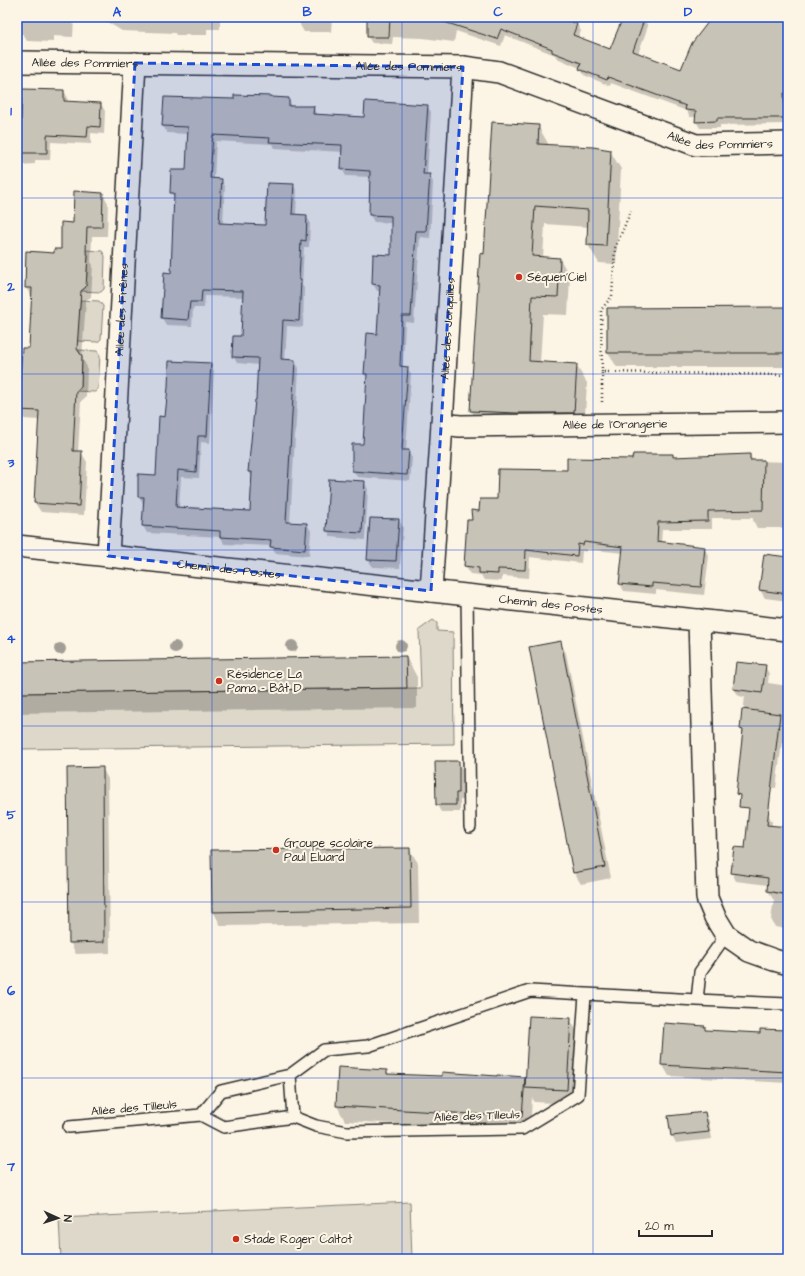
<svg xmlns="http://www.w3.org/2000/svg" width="805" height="1276" viewBox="0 0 805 1276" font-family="'Architects Daughter',sans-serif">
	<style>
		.green { fill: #ded8ca; stroke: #84827a }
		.shadow { fill: #0003 }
		.building { fill: #c8c3b7; stroke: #2b2b2b }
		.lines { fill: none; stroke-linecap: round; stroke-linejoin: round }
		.service-casing { stroke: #2b2b2b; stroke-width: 14 }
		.minor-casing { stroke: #2b2b2b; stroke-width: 24 }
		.path { stroke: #2b2b2b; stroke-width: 2.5; stroke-dasharray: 1 3; stroke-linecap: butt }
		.service { stroke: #fcf5e5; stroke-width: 11 }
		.minor { stroke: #fcf5e5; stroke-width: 21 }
		.tree { fill: #a29e95 }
		.marked { fill: #1d4ed8; fill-opacity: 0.2; stroke: #1d4ed8; stroke-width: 3; stroke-dasharray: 8 5; stroke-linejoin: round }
		.grid { fill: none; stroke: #1d4ed8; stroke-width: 1; stroke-opacity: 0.55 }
		.poi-dot { fill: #c8321e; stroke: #fcf5e5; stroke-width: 1.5 }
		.labels { text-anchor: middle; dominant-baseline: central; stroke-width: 4; stroke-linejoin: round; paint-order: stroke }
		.street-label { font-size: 12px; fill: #2b2b2b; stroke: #fcf5e5 }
		.poi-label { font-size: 12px; fill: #2b2b2b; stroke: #fcf5e5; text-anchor: start }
		.neatline { fill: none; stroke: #1d4ed8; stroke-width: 1.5 }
		.grid-label { font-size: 13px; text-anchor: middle; font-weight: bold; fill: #1d4ed8 }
	</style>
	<rect width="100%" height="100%" fill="#fcf5e5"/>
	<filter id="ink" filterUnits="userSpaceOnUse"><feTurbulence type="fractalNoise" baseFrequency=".025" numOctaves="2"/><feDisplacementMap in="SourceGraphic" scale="8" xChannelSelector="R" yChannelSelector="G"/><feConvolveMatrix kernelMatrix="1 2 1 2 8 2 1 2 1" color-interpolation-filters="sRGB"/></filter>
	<g filter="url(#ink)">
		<path class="green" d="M84 250 102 251 105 256 104 289 101 292 80 291 86 287 88 255Z
			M80 300 99 301 103 306 101 339 98 342 77 341Z
			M78 350 97 351 100 355 98 389 95 392 76 391 81 387 82 356Z
			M433 620 437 623V631L453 632 454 744 17 749V693L421 688 419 630Z
			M410 1202 412 1259H61L59 1218Z"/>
		<path class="shadow" d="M17 17H74L73 37 53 36V42L27 41 23 34H17Z
			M99 17H220V29H207V35H176L175 33 122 31Z
			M300 17H332L331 32H304L300 25Z
			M368 17H558L577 24 581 31 578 38 610 50 624 17H640L644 19 648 26 638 54 682 70 713 17H788V124L720 125V128H700L696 121V117H690L687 111 611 83 610 86 584 75 580 68 557 58 555 55 505 35 501 46 456 31 454 42 423 38 393 37 392 44 372 43 368 37Z
			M17 91H64L68 98 67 102 101 104 105 111 104 134 91 133V144L51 142 50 160H35V164L17 165Z
			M165 98 235 100 272 98 289 99 292 107H313L317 115 365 118 427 106 431 112 427 175H429L433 182 430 238 420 237 414 323 405 322 403 367 407 368 411 374 406 451H408L412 458 410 481 357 477 353 470 364 446 368 378 365 373 378 335 380 291H377L373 284 374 255 392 256V223L374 222 370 215 371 177 346 176 342 169 343 152 274 148 272 144 216 141 214 179 221 180 225 186 223 224 266 226 293 185 297 191 296 215 306 216 310 222 309 247H304L302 285 304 288 303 327 287 326 285 361H295L299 368 290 523 307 524 311 531 309 556 275 553 271 546 224 544 221 537 147 533 143 526 144 504H143L139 497 156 476 166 418 211 364 214 371 210 443 201 442 199 478 181 477 179 508 251 512 253 478 249 472 257 402 259 365 237 363 233 356 242 337 244 297 205 296 204 308H193L192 326 166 325 162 318 172 274 175 199 171 193 187 171 189 134 167 133 163 126Z
			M538 126 549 145 610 151 621 169 616 264 599 263 588 245 589 227 545 224 543 258 560 259 570 277 568 315 543 314 540 362 576 365 587 383 584 431 482 429 471 410 485 255Z
			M103 194 108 203 107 236H92L91 262 93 265 91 297 86 300 82 358 87 367 86 397 81 401 78 452H81L87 462 84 515 41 512 35 503 39 420 24 419 19 410 30 349 32 297 26 288 55 254 62 250 74 224Z
			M788 309V367H617L608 353Z
			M673 455 674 458 750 455 753 461 788 462V528H757L753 520V518H712V529H662L661 543 704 548 709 556 704 595 656 590V594L624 591 620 584 623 553 587 549V552L582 551 581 563 530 557 529 578 502 576V581L484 580 481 575 470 574 465 566 468 521H473L480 512 498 500 568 471 633 460Z
			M364 482 368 489 365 540 331 537 327 530Z
			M399 520 403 527 400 568 373 567 368 560Z
			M788 558V601L765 598 760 590Z
			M560 642 566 653 611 878 581 884 574 873 531 647Z
			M406 657 417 677V708L17 713V663Z
			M765 666 769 674 768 683 788 686V743L782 742 776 788 743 785 744 735 741 729 745 697 739 696 734 689Z
			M458 762 462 769 463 800H460V812H441L437 805Z
			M102 768 108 779 110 953 76 954 70 942Z
			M768 814 772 822 771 830 788 832V929L775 927 771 919 774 899H773L768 891V885L736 881 732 873 735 848 746 849Z
			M409 849 418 863 419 923 221 926 213 911Z
			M570 1019 578 1034 575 1104 535 1102 532 1098 530 1131 345 1121 337 1106 339 1068 387 1071 389 1075 524 1078 527 1082Z
			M704 1027 707 1031 760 1034 787 1031 788 1034V1083L669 1076 662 1064Z
			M705 1113 709 1121 712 1139 676 1143 672 1135Z"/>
		<path class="building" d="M367 17H390L389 37H367Z
			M442 17H561L577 24 573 35 610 49 623 17H645L633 51 681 69 692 43 712 17H788V94L784 93 785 118H717V121L695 122 696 111 685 110 686 106 608 77 607 80 579 69 581 63 552 52V49L501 29 497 39 441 21Z
			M22 89 64 90V101L101 103 100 127 88 126 87 137 47 135V153H17V119L21 120Z
			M234 95 272 96V97L289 98V106H314L313 114 364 117 365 101 428 105 423 174H430L426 231H416L411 316H402L400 366 408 367 402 450H409L407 475 352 471V444H363L367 374H364L367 333 377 334 380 285 372 284 373 254 391 255V216L369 215 370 171 341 169 342 145 269 142 270 138 213 135 210 178 222 179 219 223 265 225 267 183 294 184 292 214 307 215 306 241 301 240 299 280H301L299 321 283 320 281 359 295 360 286 522 307 523 305 550 270 547 271 540 220 537V531L142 526 144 497H138V474L156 475 159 416 165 417 168 387 169 361 211 363 207 436H198L196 472 178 470 176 507 250 511 252 472H248L255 400H256L258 358 232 357 233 336H241L243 291 202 290 201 302H190L188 320 161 318 164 272 171 273 174 193H170L171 170H186L188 127 162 126 164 97 234 99Z
			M492 122 539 125 538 144 593 147 611 150 606 246 587 245 588 210 535 206 532 256 560 258 558 297 532 296 529 361 577 364 574 413H516L470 411 480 253 484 254Z
			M74 191 103 193 102 227H87L86 252 88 255 86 287 81 291 77 349 82 356 81 387 76 391 73 451H82L79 506 34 503 39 411 18 410 22 348H29L32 288H25L26 251 54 253V249H61V222L73 223Z
			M788 307V353H607V308Z
			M633 454H673V457L750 454V460H764L763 510 708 511V521L658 522 657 541 705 547 701 587 652 583V587L619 584 623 547 584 542 583 545 578 544 577 556 526 550 525 570 498 569V574L479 573V568L464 566 467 520H472L471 510 479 511 480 499H497L498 469 567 470V458L632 459Z
			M329 479 365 481 362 533 326 531Z
			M370 518 399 519 396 561 367 560Z
			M764 554 788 557V594L759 590Z
			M561 641 605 867 573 873 529 647Z
			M406 656 407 688 17 693V662Z
			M736 662 766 665 762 693 733 689Z
			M742 709 780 714 767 825 788 827V895L767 891 768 878 731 873 734 847 745 848 749 808 739 807 740 795 736 794 743 730 740 729Z
			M435 761H459V793H456V805H436Z
			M103 767 104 942 69 943 67 768Z
			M410 848 411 908 212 912 211 850Z
			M529 1016 571 1018 567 1090 525 1088Z
			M664 1023 705 1026V1030L760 1033V1029L787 1030 788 1072 661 1065Z
			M338 1067 387 1070V1074L442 1076V1072L497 1076V1075L525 1077 522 1117 336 1106Z
			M705 1112 709 1132 671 1136 668 1116Z"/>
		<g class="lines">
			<g class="service-casing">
				<path id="service" d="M467 595 470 827
					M697 1000 788 1004
					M290 1075 293 1117 316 1126 347 1132 522 1129 578 1095 585 995
					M201 1115 224 1127 293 1117
					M69 1127 201 1115 221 1091 290 1075 324 1050 368 1046 530 991 697 1000 700 972 726 935"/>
			</g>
			<g class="minor-casing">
				<g id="minor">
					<path id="s1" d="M17 62 463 67 499 72 696 145 788 143"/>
					<path id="s2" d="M442 424 460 426 788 422"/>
					<path id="s3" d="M17 546 788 630"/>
					<path id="s4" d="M108 556 135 63"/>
					<path id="s5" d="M431 591 442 424 463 67"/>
					<path d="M699 620 707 898 715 917 726 935 749 951 774 960 788 964"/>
				</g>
			</g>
			<path class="path" d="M602 372 601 310 612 296 615 248 631 211
				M602 402V372L788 375"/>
			<use href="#service" class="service"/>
			<use href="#minor" class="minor"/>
		</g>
		<g class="tree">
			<circle cx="292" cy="646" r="6"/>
			<circle cx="401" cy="646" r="6"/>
			<circle cx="175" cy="647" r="6"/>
			<circle cx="60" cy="649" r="6"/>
		</g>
	</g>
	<path class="marked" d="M135 63 463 67 431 591 108 556Z"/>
	<path class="grid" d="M212 17V1259M402 17V1259M593 17V1259M17 198H788M17 374H788M17 550H788M17 726H788M17 902H788M17 1078H788"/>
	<g class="poi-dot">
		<circle cx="519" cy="277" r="4"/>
		<circle cx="219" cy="681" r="4"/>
		<circle cx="276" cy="850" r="4"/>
		<circle cx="236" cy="1239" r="4"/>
	</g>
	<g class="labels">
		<g class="street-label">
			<text stroke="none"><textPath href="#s1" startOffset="68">Allée des Pommiers</textPath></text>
			<text stroke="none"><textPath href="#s1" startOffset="392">Allée des Pommiers</textPath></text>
			<text stroke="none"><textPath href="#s1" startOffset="716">Allée des Pommiers</textPath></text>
			<text stroke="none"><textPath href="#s4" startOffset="247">Allée des Frênes</textPath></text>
			<text stroke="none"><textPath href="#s5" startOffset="263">Allée des Jonquilles</textPath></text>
			<text stroke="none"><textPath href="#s2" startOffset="173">Allée de l'Orangerie</textPath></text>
			<text stroke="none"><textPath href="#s3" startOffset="213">Chemin des Postes</textPath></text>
			<text stroke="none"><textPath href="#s3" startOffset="537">Chemin des Postes</textPath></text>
			<text transform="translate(134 1108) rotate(-5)">Allée des Tilleuls</text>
			<text transform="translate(477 1116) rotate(-2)">Allée des Tilleuls</text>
		</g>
		<g class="poi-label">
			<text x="527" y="277">Séquen'Ciel</text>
			<text x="227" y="674">Résidence La<tspan x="227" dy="14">Pama - Bât D</tspan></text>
			<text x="284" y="843">Groupe scolaire<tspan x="284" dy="14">Paul Eluard</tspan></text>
			<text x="244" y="1239">Stade Roger Caltot</text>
		</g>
	</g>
	<rect width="805" height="1276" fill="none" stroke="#fcf5e5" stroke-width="44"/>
	<g transform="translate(58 1218) rotate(93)" stroke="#fcf5e5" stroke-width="3" paint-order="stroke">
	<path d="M0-3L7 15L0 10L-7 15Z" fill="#2b2b2b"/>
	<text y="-6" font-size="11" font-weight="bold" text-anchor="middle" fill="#2b2b2b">N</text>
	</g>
	<path d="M639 1230v6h73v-6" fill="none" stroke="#2b2b2b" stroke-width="2"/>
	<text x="645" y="1230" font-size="12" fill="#2b2b2b" stroke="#fcf5e5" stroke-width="3" paint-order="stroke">20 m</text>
	<rect x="22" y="22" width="761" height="1232" class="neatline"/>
	<g class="grid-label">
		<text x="117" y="16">A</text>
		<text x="307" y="16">B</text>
		<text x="498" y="16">C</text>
		<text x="688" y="16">D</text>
		<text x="11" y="115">1</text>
		<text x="11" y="291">2</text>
		<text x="11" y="467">3</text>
		<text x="11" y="643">4</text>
		<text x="11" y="819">5</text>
		<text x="11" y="995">6</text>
		<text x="11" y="1171">7</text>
	</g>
</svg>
